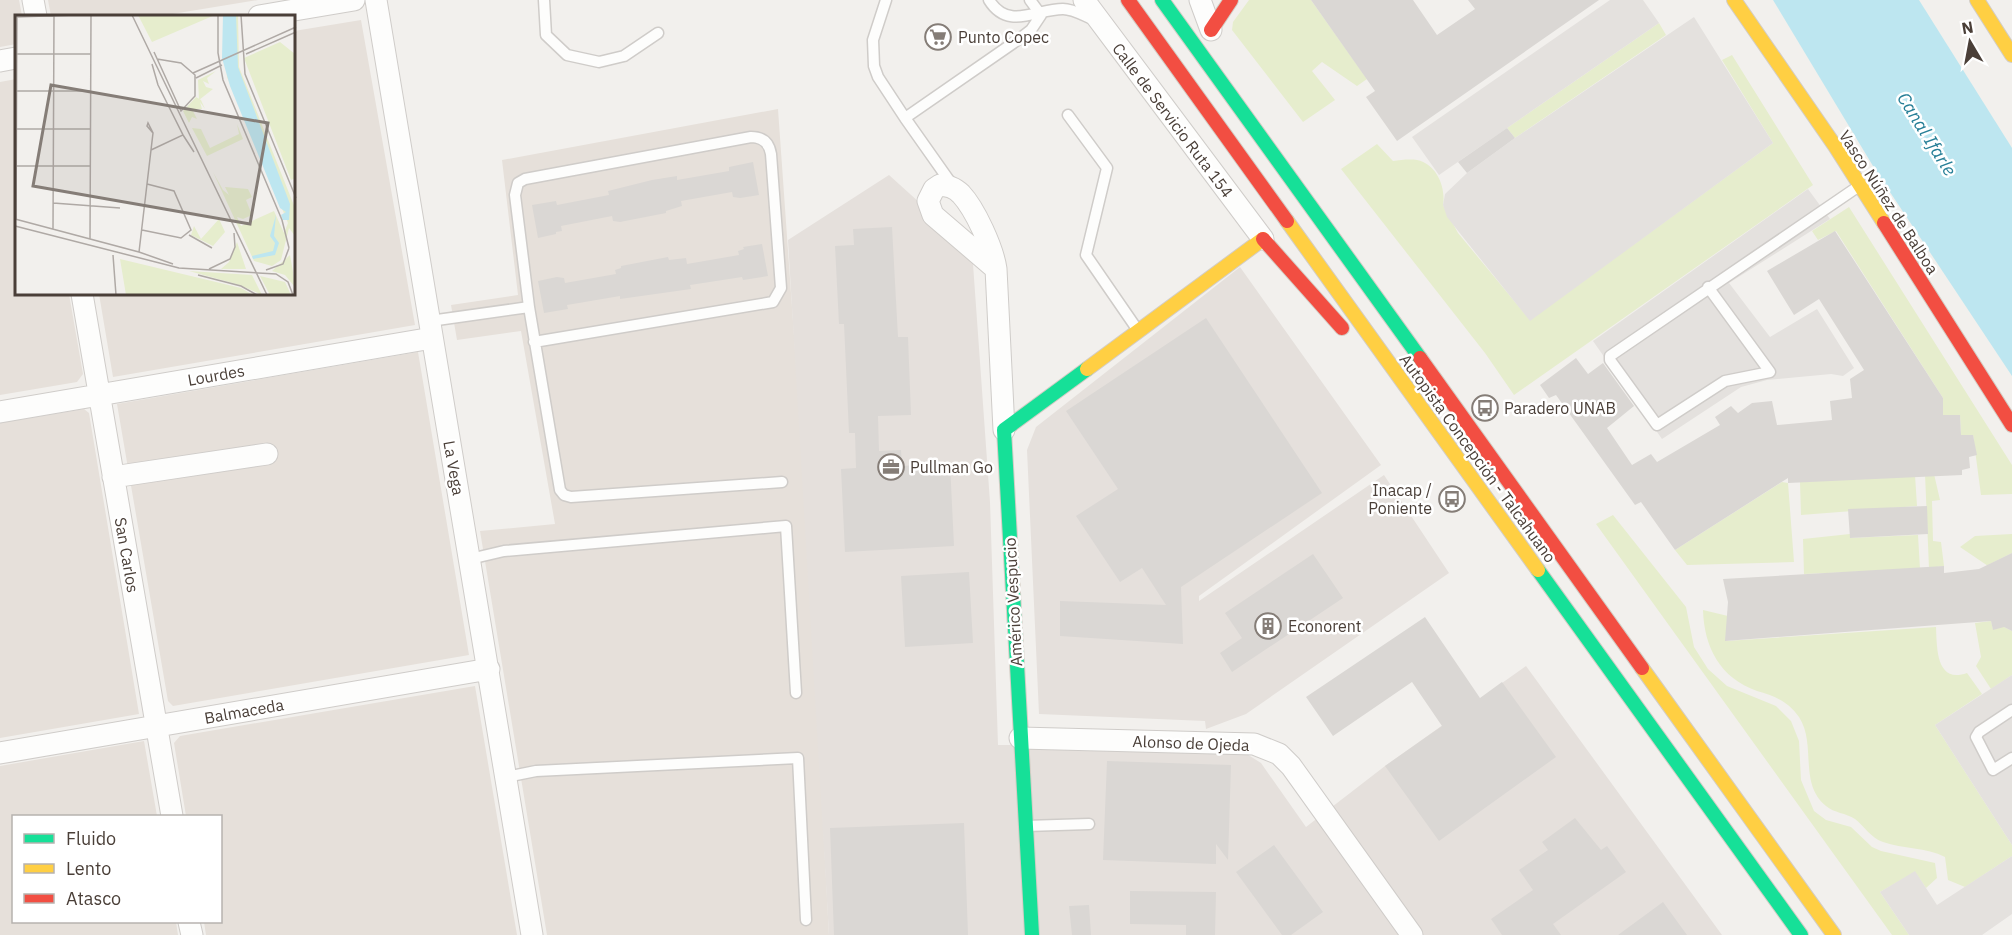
<svg xmlns="http://www.w3.org/2000/svg" width="2012" height="935" viewBox="0 0 2012 935" font-family="'IBM Plex Sans',sans-serif">
	<style>
		.residential { fill: #e6e0da }
		.industrial { fill: #e5e0dc }
		.green { fill: #e6edcd }
		.parking { fill: #e4e1de }
		.water { fill: #bde6f0 }
		.building { fill: #dad7d4 }
		.lines { fill: none; stroke-linecap: round; stroke-linejoin: round }
		.lane-casing { stroke: #cfccc9; stroke-width: 13 }
		.street-casing { stroke: #cfccc9; stroke-width: 23 }
		.fast-casing { stroke: #d3cdc5; stroke-width: 16 }
		.slow-casing { stroke: #d3cdc5; stroke-width: 16 }
		.jam-casing { stroke: #d3cdc5; stroke-width: 16 }
		.lane { stroke: #fdfdfc; stroke-width: 10 }
		.street { stroke: #fdfdfc; stroke-width: 21 }
		.fast { stroke: #16e098; stroke-width: 14 }
		.slow { stroke: #ffcf43; stroke-width: 14 }
		.jam { stroke: #f24e42; stroke-width: 14 }
		.labels { text-anchor: middle; dominant-baseline: central; stroke-width: 5; stroke-linejoin: round; paint-order: stroke }
		.poi-label { font-size: 16px; fill: #4a3f38; stroke: #fff; text-anchor: start }
		.street-label { font-size: 16px; fill: #4a3f38; stroke: #fff }
		.water-label { font-size: 18px; font-style: italic; fill: #277f97; stroke: #fff }
		.inset-road { fill: none; stroke: #afa9a5; stroke-width: 1.5 }
		.view { fill: #857d77; fill-opacity: 0.15; stroke: #857d77; stroke-width: 3 }
		.inset-edge { fill: none; stroke: #4a3f38; stroke-width: 3 }
	</style>
	<rect width="100%" height="100%" fill="#f2f0ed"/>
	<path class="residential" d="M0 0H19L22 16H16V44L0 47Z
		M48 0H258L160 16H51Z
		M361 20 415 325 113 377 99 294H294V31Z
		M16 79V294H69L83 374 77 382 0 395V82Z
		M778 109 806 505 829 935H547L480 531 555 524 521 331 457 340 451 305 518 295 502 160Z
		M418 352 469 655 173 706 168 701 117 404Z
		M84 409 89 413 139 714 0 738V423Z
		M475 686 517 935H206L204 922H220V816H186L174 743 180 736Z
		M144 741 157 816H14V922H176L178 935H0V766Z"/>
	<path class="industrial" d="M889 175 972 250 990 502 998 745 1234 746 1261 763 1306 827 1385 766 1526 666 1722 935H829L788 240Z
		M1240 267 1381 465 1199 596V601L1384 475 1449 573 1246 714 1206 729 1205 721 1039 714 1027 450 1036 427Z"/>
	<path class="green" d="M1249 0H1311L1367 79 1357 86 1322 62 1312 71 1335 100 1303 122 1232 30 1233 22Z
		M1659 23 1666 35 1515 138 1507 128Z
		M1732 55 1813 185 1514 395 1485 353 1341 169 1377 144 1393 161C1400 160 1410 159 1417 160 1437 164 1446 188 1443 205L1458 233 1530 320 1773 143 1722 60Z
		M1849 207 2012 465V494L1981 495 1973 435H1961L1960 415H1943V398L1836 231 1818 240 1812 231Z
		M1925 474H1934L1940 500 1932 501 1933 541 1941 542 1944 566 1929 568Z
		M1915 475 1917 506 1801 515 1800 482Z
		M1782 482 1788 483 1794 562 1687 565 1675 550Z
		M1613 515 1686 607 1694 647 1708 669 1727 686 1776 706 1791 721 1799 741 1801 780 1814 811 1826 820 1851 827 1872 847 1881 851 1935 863 1937 878 1926 888 1915 872 1880 892 1909 935H1892L1596 524Z
		M1850 534V538L1918 535 1920 569 1804 574 1803 539Z
		M2012 534V553L1990 564 1991 568 1960 547 1975 536Z
		M1703 610 1728 616 1726 641 1936 627C1937 648 1936 684 1967 673L1982 694 1935 725 2012 845V856L1965 887 1948 880 1945 857C1926 847 1903 849 1883 842 1871 838 1864 826 1855 819 1846 813 1834 813 1826 806 1798 783 1817 745 1799 717 1788 701 1774 696 1757 691 1720 678 1704 647 1703 610Z
		M1991 621 1993 629 1998 628V624L2012 631V675L1991 689 1976 666 1981 657 1975 623Z"/>
	<path class="parking" d="M1610 0H1643L1659 23 1439 175 1412 137Z
		M1694 17 1773 143 1530 321 1447 217 1443 205 1445 194 1467 173 1515 138Z
		M1808 189 1830 219 1729 283 1770 337 1817 309 1854 368 1843 376 1831 374 1767 380 1741 387 1662 439 1593 341Z
		M2012 675V845L1935 725Z
		M2012 856V914L1982 935H1909L1880 892 1915 871 1937 905Z"/>
	<path class="water" d="M1773 0H1919L2012 148V376L1876 171Z"/>
	<path class="building" d="M1311 0H1413L1437 35 1475 9 1468 0H1599L1397 141 1366 97 1375 91Z
		M1507 128 1515 138 1467 173 1458 162Z
		M753 162 759 195 740 198 733 197 732 192 681 201 682 206 666 211V213L620 222 613 221 612 216 561 226 562 231 556 232V234L538 238 532 205 556 201 557 205 609 195 608 191 652 180 677 176V180L729 171V167Z
		M892 227 898 337H908L911 415 878 416 879 451 901 450 902 466 950 463 954 546 845 552 841 469 856 468 855 433H849L844 324H839L835 246 854 245 853 229Z
		M1835 231 1943 398V415H1960L1961 435H1973L1977 455 1969 457 1970 468 1962 470V475L1788 483V478L1675 550 1641 502 1635 505 1556 395 1549 398 1540 385 1576 358 1588 374 1603 363 1634 406 1607 428 1632 465 1651 454 1657 462 1720 425 1715 417 1731 406 1738 413 1752 403 1772 401 1777 425 1832 420 1830 401 1852 398 1850 379 1864 370 1819 299 1794 315 1767 271Z
		M762 244 768 276 743 280 742 277 690 285 691 289 620 299V296L567 305 568 309 544 313 538 281 557 277 564 278 565 283 616 274 615 270 621 268V266L668 257 669 260 686 258 687 264 739 255 738 251 744 249 743 247Z
		M1206 318 1322 493 1181 587 1183 644 1060 636V601L1166 605 1142 568 1120 582 1076 516 1118 489 1066 411Z
		M1927 506 1928 534 1850 538 1848 509Z
		M2012 553V631L2004 627 1993 630 1991 621 1725 641 1728 602 1723 579 1944 566V573L1979 569Z
		M1313 554 1343 598 1232 672 1220 653 1242 638 1225 613Z
		M969 572 973 643 905 647 901 576Z
		M1425 617 1480 698 1502 682 1556 757 1439 841 1385 766 1442 726 1412 682 1333 736 1306 697Z
		M1107 761 1231 765 1228 860 1216 844V864L1103 860Z
		M1575 818 1601 850 1607 846 1626 872 1553 924 1561 935H1502L1491 919 1533 890 1519 870 1548 850 1542 842Z
		M964 823 968 935H834L830 828Z
		M1274 845 1323 912 1291 935H1282L1236 872Z
		M1130 891 1216 892 1215 935H1186V925L1130 924Z
		M1663 902 1687 935H1618Z
		M1089 905 1091 935H1072L1069 906Z"/>
	<g class="lines">
		<g class="lane-casing">
			<path id="lane" d="M544 0 546 35 567 55 599 62 624 56 658 33
				M886 0 873 40 874 66 878 77 905 118 953 186
				M989 0C1008 31 1036 9 1063 9 1074 9 1086 17 1095 20
				M1030 0 1041 15
				M1068 115 1107 168 1086 255 1137 329
				M905 118 1022 37 1031 30 1041 15
				M1708 287 1770 372 1725 381 1657 425 1610 360V356L1859 186
				M430 321 529 307
				M534 342 773 302 781 288 771 154C769 142 762 137 751 137L525 179 518 183 515 195 529 307 560 490 564 495 571 497 782 482
				M470 559 504 551 786 526 796 693
				M2012 710 1979 732 1976 737 1993 770 2012 758
				M506 777 536 771 798 758 806 920
				M1026 826 1089 824"/>
		</g>
		<g class="street-casing">
			<path id="street" d="M33 0 36 16
				M376 0 532 935
				M1084 0 1263 239
				M1200 0 1211 30
				M259 16 354 0
				M0 61 16 58
				M996 269 933 215 928 201 934 189 940 185C948 186 954 187 961 194 975 209 993 248 996 269L1004 430
				M82 294 172 816
				M0 412 432 338
				M113 477 267 454
				M1020 738 1254 744 1279 754 1291 766 1412 935
				M0 753 489 669
				M189 922 192 935"/>
		</g>
		<g class="fast-casing">
			<path id="fast" d="M1162 0 1420 358
				M1538 570 1801 935
				M1032 935 1004 430 1087 369"/>
		</g>
		<g class="slow-casing">
			<path id="slow" d="M1734 0 1835 146 1884 223
				M1977 0 2012 55
				M1287 221 1538 570
				M1087 369 1263 239
				M1642 668 1834 935"/>
		</g>
		<g class="jam-casing">
			<path id="jam" d="M1128 0 1287 221
				M1211 30 1231 0
				M1884 223 2012 425
				M1263 239 1342 328
				M1420 358 1642 668"/>
		</g>
		<use href="#lane" class="lane"/>
		<use href="#street" class="street"/>
		<use href="#fast" class="fast"/>
		<use href="#slow" class="slow"/>
		<use href="#jam" class="jam"/>
	</g>
	<defs>
		<g id="supermarket-ring" transform="scale(1.35)"><circle r="9.5" fill="#fff" stroke="#857d77" stroke-width="1.5"/><path d="M-6-5.5h2.5l.6 2H6L4.5 2H-2.5L-4.4-4H-6ZM-1.5 3.2a1.3 1.3 0 1 0 .1 0ZM3 3.2a1.3 1.3 0 1 0 .1 0Z" fill="#857d77"/></g>
		<g id="bus-ring" transform="scale(1.35)"><circle r="9.5" fill="#fff" stroke="#857d77" stroke-width="1.5"/><path d="M-5-6H5V4H4V6H2V4H-2V6H-4V4H-5ZM-3.5-4V0h7V-4ZM-3.5 1.2v1.5H-2V1.2ZM2 1.2v1.5H3.5V1.2Z" fill="#857d77"/></g>
		<g id="office-ring" transform="scale(1.35)"><circle r="9.5" fill="#fff" stroke="#857d77" stroke-width="1.5"/><path d="M-6-3h4V-5.5h4V-3h4V5H-6ZM-1-4.5V-3h2v-1.5ZM-6 0V1H6V0Z" fill="#857d77"/></g>
		<g id="building-ring" transform="scale(1.35)"><circle r="9.5" fill="#fff" stroke="#857d77" stroke-width="1.5"/><path d="M-4-6H4V6H1V3H-1V6H-4ZM-2.5-4.3h1.7v1.8h-1.7ZM.8-4.3h1.7v1.8H.8ZM-2.5-1h1.7V.8h-1.7ZM.8-1h1.7V.8H.8Z" fill="#857d77"/></g>
	</defs>
	<g fill-rule="evenodd">
		<use href="#supermarket-ring" x="938" y="37"/>
		<use href="#bus-ring" x="1485" y="408"/>
		<use href="#office-ring" x="891" y="467"/>
		<use href="#bus-ring" x="1452" y="499"/>
		<use href="#building-ring" x="1268" y="626"/>
	</g>
	<g class="labels">
		<g class="poi-label">
			<text x="958" y="37">Punto Copec</text>
			<text x="1504" y="408">Paradero UNAB</text>
			<text x="910" y="467">Pullman Go</text>
			<text x="1432" y="490" text-anchor="end">Inacap /<tspan x="1432" dy="18">Poniente</tspan></text>
			<text x="1288" y="626">Econorent</text>
		</g>
		<g class="street-label">
			<text transform="translate(1173 120) rotate(53)">Calle de Servicio Ruta 154</text>
			<text transform="translate(1889 202) rotate(57)">Vasco Núñez de Balboa</text>
			<text transform="translate(216 375) rotate(-10)">Lourdes</text>
			<text transform="translate(1478 458) rotate(54)">Autopista Concepción - Talcahuano</text>
			<text transform="translate(454 468) rotate(80)">La Vega</text>
			<text transform="translate(127 555) rotate(80)">San Carlos</text>
			<text transform="translate(1013 602) rotate(-93)">Américo Vespucio</text>
			<text transform="translate(244 711) rotate(-10)">Balmaceda</text>
			<text transform="translate(1191 743) rotate(2)">Alonso de Ojeda</text>
		</g>
		<g class="water-label">
			<text transform="translate(1927 134) rotate(58)">Canal Ifarle</text>
		</g>
	</g>
	<g transform="translate(15 15)">
		<rect width="280" height="280" fill="#f2f0ed"/>
		<path d="M123 0H200L137 27ZM208 0H223L224 52 280 193V221L274 213 266 245 257 251 239 246 198 157 208 175 214 180 208 168 210 172 233 174 237 182 231 185 237 200 228 204 222 202 226 211 259 196 269 218 273 208 212 62ZM265 27 280 39 281 163 276 165 229 43ZM201 56 192 63 194 69 188 66 191 72 198 74 184 85 183 65ZM181 82 186 85 190 94 185 87 187 94H177L182 104 177 102 174 108 168 96ZM222 109 228 124 192 141 177 113 186 114 195 133 224 119ZM204 204 210 217 198 231 176 220 179 211 186 224ZM222 227 231 254H206L214 247ZM275 240 278 257 279 271 270 260 257 256ZM105 244 226 273 238 280H111ZM174 256 237 260 247 280 225 270ZM245 261 270 267 276 280H255Z" fill="#e6edcd"/>
		<path d="M208 0H221L223 52 275 189 274 205H268L266 200 271 197 265 193 215 71 207 43ZM261 200 259 221 264 228 260 240 238 244 237 241 258 236 260 228 255 221Z" fill="#bde6f0"/>
		<path class="inset-road" d="M117 0 252 280M203 0V38L208 65 267 205 274 233M226 0 230 59 281 183M1 2 61 0M139 37 166 96 180 81V60L166 48 142 44M0 39H76M231 39 281 17M137 49 143 70M178 58 281 12M181 63 207 50M1 76H76M0 114H76M168 120 179 137M136 135 168 120 143 70M0 151H76M38 188 105 193M0 204 124 237 138 118 133 108 132 111 138 118M1 204 2 0M0 211 164 253 261 259 273 267 278 280M38 214 39 0M127 215 166 223 176 215 159 176 132 169M174 220 197 233M75 224 76 0M124 237 158 249M98 240 101 280M194 254 215 244 220 232 219 218M251 255 268 249 274 233M183 260 226 271 242 280"/>
		<path class="view" d="M36 70 253 108 235 209 18 171Z"/>
		<rect width="280" height="280" class="inset-edge"/>
	</g>
	<rect x="12" y="815" width="210" height="108" fill="#ffffff" stroke="#b7b2af" stroke-width="1.5"/>
	<rect x="24" y="834" width="30" height="9" fill="#16e098" stroke="#b7b2af" stroke-width="1.5"/>
	<text x="66" y="845" font-size="18" fill="#4a3f38">Fluido</text>
	<rect x="24" y="864" width="30" height="9" fill="#ffcf43" stroke="#b7b2af" stroke-width="1.5"/>
	<text x="66" y="875" font-size="18" fill="#4a3f38">Lento</text>
	<rect x="24" y="894" width="30" height="9" fill="#f24e42" stroke="#b7b2af" stroke-width="1.5"/>
	<text x="66" y="905" font-size="18" fill="#4a3f38">Atasco</text>
	<g transform="translate(1970 42) rotate(350)" stroke="#ffffff" stroke-width="4.5" paint-order="stroke">
	<path d="M0-4.5L10 22L0 15L-10 22Z" fill="#4a3f38"/>
	<text y="-9" font-size="16" font-weight="bold" text-anchor="middle" fill="#4a3f38">N</text>
	</g>
</svg>
